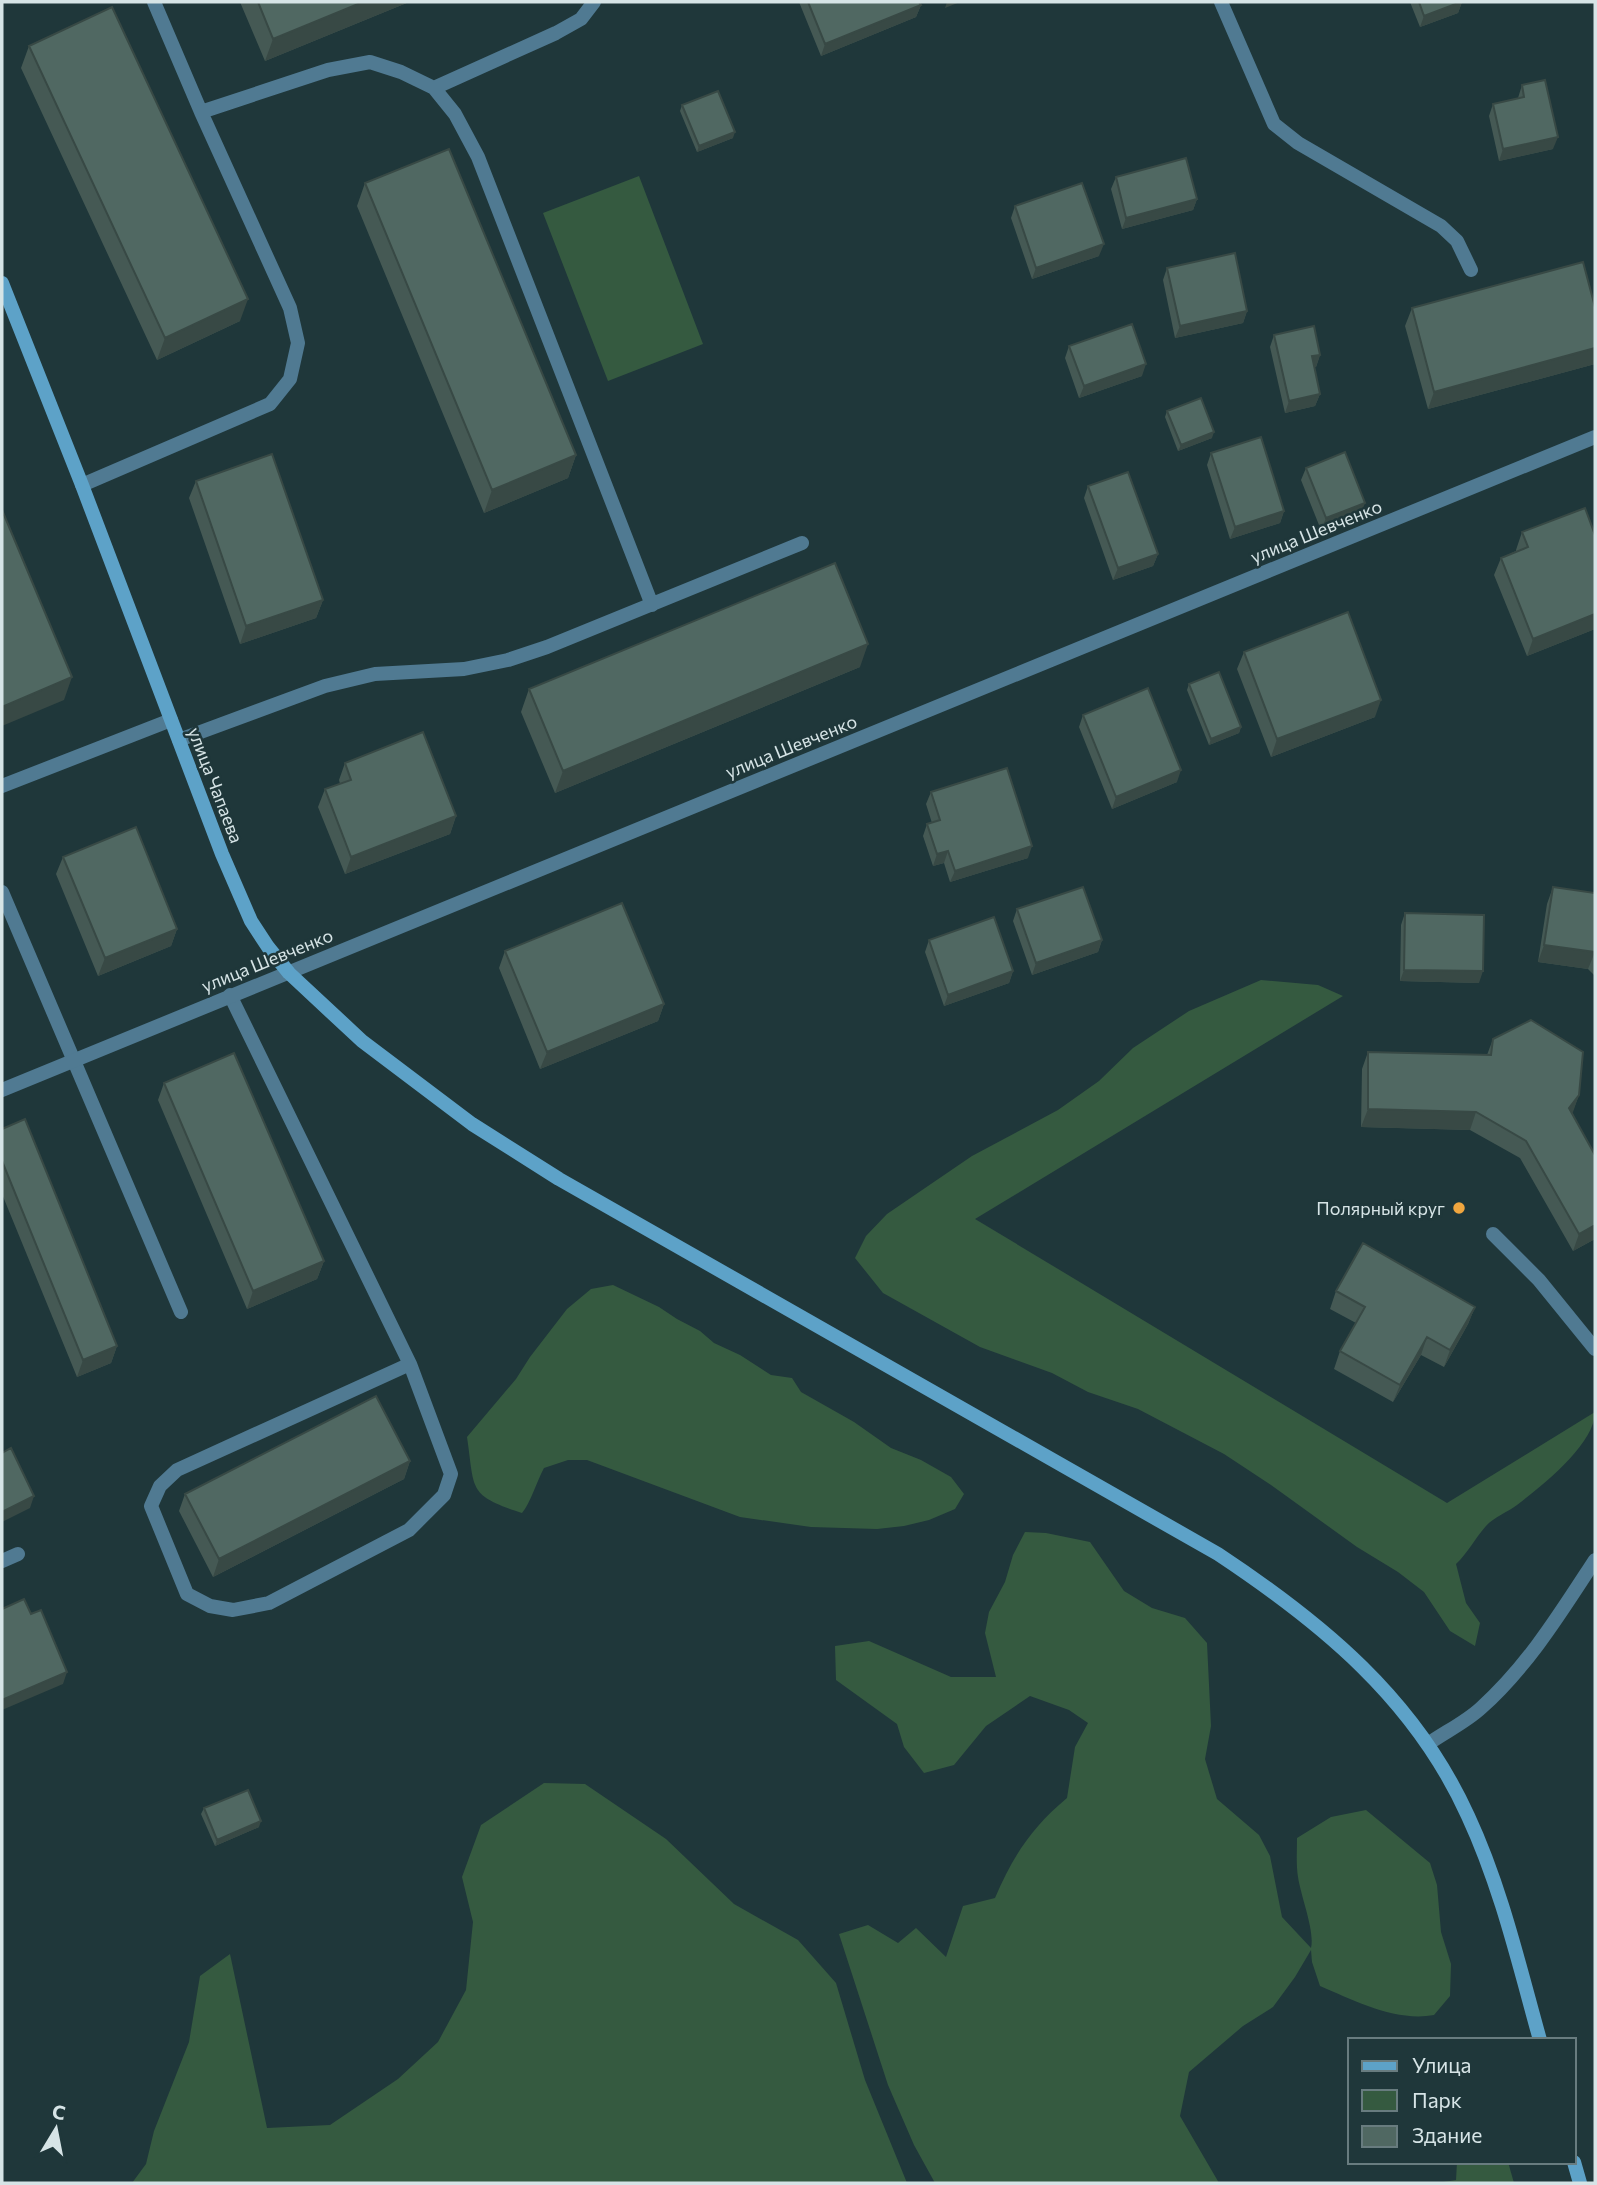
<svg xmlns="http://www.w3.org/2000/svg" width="1597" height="2185" viewBox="0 0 1597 2185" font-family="Commissioner,sans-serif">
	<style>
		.green { fill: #355a40 }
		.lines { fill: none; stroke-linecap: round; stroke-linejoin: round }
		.service { stroke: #507a92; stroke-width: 14 }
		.minor { stroke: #507a92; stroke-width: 14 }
		.secondary { stroke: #5da2c8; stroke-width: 14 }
		.wall { fill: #455954 }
		.shaded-wall { fill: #384945 }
		.building { fill: #506862; stroke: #384945; stroke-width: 2 }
		.poi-dot { fill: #f0a63f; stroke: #1f373a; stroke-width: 2.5 }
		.labels { text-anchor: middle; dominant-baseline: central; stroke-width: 5; stroke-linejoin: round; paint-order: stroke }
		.street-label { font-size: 18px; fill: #d6e4e6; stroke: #1f373a }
		.poi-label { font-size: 18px; fill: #d6e4e6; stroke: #1f373a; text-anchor: end }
	</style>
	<rect width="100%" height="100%" fill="#1f373a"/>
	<path class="green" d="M639 176 703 344 608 381 543 213Z
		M1261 980 1318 985 1343 996 975 1219 1447 1503 1595 1412C1595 1444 1542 1486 1517 1505 1508 1512 1494 1517 1486 1526 1475 1538 1468 1553 1456 1564L1466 1603 1480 1623 1475 1646 1450 1631 1424 1592 1398 1572 1357 1547 1271 1485 1224 1454 1138 1409 1088 1392 1052 1373 980 1347 883 1293 855 1258 866 1236 887 1214 928 1186 972 1156 1058 1110 1099 1081 1133 1048 1189 1011Z
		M613 1285 659 1307 677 1319 700 1331 714 1343 740 1355 771 1375 792 1378 801 1392 854 1422 891 1448 921 1460 951 1477 964 1494 955 1509 929 1520 904 1526 877 1529 811 1527 740 1517 587 1460H568L544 1468C537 1481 530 1504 522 1513 467 1495 475 1490 467 1437L516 1379 530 1357 567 1309 591 1289Z
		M1025 1532 1046 1533 1090 1542 1124 1591 1152 1608 1185 1618 1207 1643 1211 1726 1205 1759 1217 1799 1259 1835 1270 1856 1282 1917 1311 1948C1315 1931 1301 1897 1298 1877 1296 1864 1297 1851 1297 1838L1331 1817 1366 1810 1430 1863 1437 1885 1441 1932 1451 1964 1450 1996 1434 2015C1396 2022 1355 2001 1320 1986L1312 1962 1311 1950 1295 1977 1273 2007 1243 2026 1189 2072 1180 2116 1219 2183H935L914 2145 888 2085 839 1934 868 1925 898 1943 916 1928 946 1957 963 1906 995 1898C1013 1856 1032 1827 1067 1798L1075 1747 1088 1723 1069 1710 1030 1696 986 1726 954 1765 924 1773 904 1747 897 1724 836 1680 835 1646 869 1641 951 1677H996L985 1633 989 1612 1005 1582 1013 1555Z
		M544 1783 585 1784 666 1839 734 1904 798 1940 836 1983 865 2080 907 2183H132L146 2164 154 2131 189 2042 200 1976 230 1954 267 2128 330 2125 398 2079 438 2042 466 1990 473 1922 462 1877 481 1825Z
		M1457 2162H1508L1514 2183H1437L1456 2180Z"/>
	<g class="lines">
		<path class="service" d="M1221 2 1274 124 1298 143 1441 226 1457 241 1471 270
			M434 88 556 33 581 19 594 2
			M201 112 328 70 370 62 401 72 434 88 455 114 478 157 652 605
			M82 485 270 404 290 379 298 343 290 308 201 112 154 2
			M179 740 325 686 375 674 464 669 508 660 547 647 802 543
			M2 786 171 720
			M2 892 181 1312
			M230 995 410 1364 177 1470 160 1486 151 1506 187 1594 210 1606 233 1610 269 1603 409 1530 444 1495 451 1474 410 1364
			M1493 1234 1539 1280 1595 1349
			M2 1561 18 1554
			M1428 1744C1445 1732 1466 1722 1481 1708 1528 1666 1561 1612 1595 1560"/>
		<path class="minor" d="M2 1090 1595 437"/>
		<path class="secondary" d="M2 283 82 485 222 854 251 921 268 947 289 973 362 1041 472 1124 559 1179 1218 1554C1322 1623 1415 1699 1468 1816 1501 1887 1519 1965 1540 2040
			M1574 2162 1580 2183"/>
	</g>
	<path class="wall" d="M240 2H409L265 61Z
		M799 2H919L921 5 916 17 821 56Z
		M1410 2H1462L1458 13 1420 27Z
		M29 46 240 321 157 360 21 68Z
		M1522 85 1553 149 1499 161 1489 116 1493 104 1518 98Z
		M682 105 733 138 697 152 680 111Z
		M1116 177 1197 199 1193 210 1122 229 1111 189Z
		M365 183 576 455 568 478 484 513 357 206Z
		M1015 206 1099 256 1032 279 1011 218Z
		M1167 268 1247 311 1243 323 1175 338 1163 280Z
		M1595 307V364L1428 409 1405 326 1412 308Z
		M1274 335 1320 355 1316 367H1314L1320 394 1315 406 1285 413 1270 347Z
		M1069 346 1142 376 1079 398 1065 358Z
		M1167 411 1212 438 1178 451 1165 417Z
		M1211 453 1284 511 1280 523 1230 539 1207 465Z
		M1306 468 1361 514 1321 530 1301 480Z
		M196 481 323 600 316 618 240 644 189 498Z
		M1088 486 1158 554 1153 566 1113 580 1084 498Z
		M1522 532 1595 535V629L1527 656 1494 575 1501 558 1516 551V550Z
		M1244 652 1375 717 1271 757 1237 669Z
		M860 667 555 793 521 712 529 689Z
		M1189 684 1241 727 1239 733 1209 745 1187 690Z
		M1083 715 1177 782 1112 809 1079 727Z
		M345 763 456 816 450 834 345 874 318 807 325 789 340 784 339 780Z
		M931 792 1028 858 950 882 944 863 933 866 923 836 927 824 932 823 926 804Z
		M63 857 177 929 171 946 98 976 56 874Z
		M1553 887 1595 893V976L1588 969 1538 962 1547 904Z
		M1017 909 1102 940 1098 952 1032 975 1013 921Z
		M1405 913 1479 983 1400 981 1401 925Z
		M929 940 1013 971 1009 983 944 1006 925 952Z
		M505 951 664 1004 658 1021 540 1069 499 968Z
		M1493 1039 1579 1095 1572 1113 1595 1239 1573 1251 1520 1158 1470 1130 1361 1127 1362 1069 1368 1052 1487 1055Z
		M164 1083 324 1261 317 1279 247 1309 158 1100Z
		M2 1129 117 1346 111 1363 77 1377 2 1194Z
		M1336 1291 1475 1307 1468 1324 1444 1367 1421 1355 1393 1402 1334 1369 1340 1351 1356 1323 1330 1309Z
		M410 1461 404 1479 213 1577 179 1511 185 1494Z
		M204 1808 259 1827 215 1846 201 1814Z"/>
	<path class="shaded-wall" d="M363 2H409L265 61 273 39Z
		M947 2H960L945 8Z
		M1461 2H1462L1458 13 1420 27 1424 16Z
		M921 5 916 17 821 56 825 44Z
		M735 132 733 138 697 152 699 146Z
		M1558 137 1553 149 1499 161 1503 149Z
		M1197 199 1193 210 1122 229 1126 218Z
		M1104 244 1099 256 1032 279 1036 268Z
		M248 299 240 321 157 360 165 338Z
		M1247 311 1243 323 1175 338 1180 326Z
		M1595 348V364L1428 409 1434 392Z
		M1320 355 1316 367 1307 368 1312 356Z
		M1146 364 1142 376 1079 398 1084 386Z
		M1320 394 1315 406 1285 413 1289 401Z
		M1214 432 1212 438 1178 451 1181 445Z
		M576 455 568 478 484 513 492 490Z
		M1365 503 1361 514 1321 530 1326 518Z
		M1284 511 1280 523 1230 539 1235 527Z
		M1158 554 1153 566 1113 580 1118 568Z
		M323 600 316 618 240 644 246 626Z
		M1595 614V629L1527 656 1533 639Z
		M868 644 860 667 555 793 563 771Z
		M72 677 64 700 2 726V707Z
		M1381 700 1375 717 1271 757 1277 739Z
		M1241 727 1239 733 1209 745 1211 739Z
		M1181 770 1177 782 1112 809 1116 797Z
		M456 816 450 834 345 874 351 857Z
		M1032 846 1028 858 950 882 955 871Z
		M948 851 944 863 933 866 937 854Z
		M177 929 171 946 98 976 105 958Z
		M1102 940 1098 952 1032 975 1036 963Z
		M1544 945 1595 952 1588 969 1538 962Z
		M1404 970 1483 971 1479 983 1400 981Z
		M1013 971 1009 983 944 1006 948 995Z
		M664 1004 658 1021 540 1069 547 1052Z
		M1579 1095 1573 1112 1562 1125 1569 1108Z
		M1368 1109 1476 1112 1470 1130 1361 1127Z
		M1595 1225V1239L1573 1251 1579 1234Z
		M324 1261 317 1279 247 1309 253 1291Z
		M1475 1307 1468 1324 1444 1367 1450 1350Z
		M1427 1337 1421 1355 1393 1402 1400 1385Z
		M117 1346 111 1363 77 1377 83 1360Z
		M410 1461 404 1479 213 1577 219 1559Z
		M34 1496 30 1508 2 1522V1512Z
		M67 1672 63 1684 2 1710V1700Z
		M261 1821 259 1827 215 1846 217 1840Z"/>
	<path class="building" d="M258 2H363L273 39Z
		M808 2H919L921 5 825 44Z
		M1419 2H1461L1424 16Z
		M112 7 248 299 165 338 29 46Z
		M1545 80 1558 137 1503 149 1493 104 1524 97 1522 85Z
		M718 91 735 132 699 146 682 105Z
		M449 149 576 455 492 490 365 183Z
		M1186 158 1197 199 1126 218 1116 177Z
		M1082 183 1104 244 1036 268 1015 206Z
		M1235 253 1247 311 1180 326 1167 268Z
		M1583 262 1595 307V348L1434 392 1412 308Z
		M1132 324 1146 364 1084 386 1069 346Z
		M1314 326 1320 355 1312 356 1320 394 1289 401 1274 335Z
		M1201 398 1214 432 1181 445 1167 411Z
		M1261 437 1284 511 1235 527 1211 453Z
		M1345 452 1365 503 1326 518 1306 468Z
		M272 454 323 600 246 626 196 481Z
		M1128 472 1158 554 1118 568 1088 486Z
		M1585 508 1595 535V614L1533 639 1501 558 1528 547 1522 532Z
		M2 510 72 677 2 707Z
		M835 563 868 644 563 771 529 689Z
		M1348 612 1381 700 1277 739 1244 652Z
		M1219 672 1241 727 1211 739 1189 684Z
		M1148 688 1181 770 1116 797 1083 715Z
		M423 732 456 816 351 857 325 789 351 780 345 763Z
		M1007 768 1032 846 955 871 948 851 937 854 927 824 940 820 931 792Z
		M136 827 177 929 105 958 63 857Z
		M1083 887 1102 940 1036 963 1017 909Z
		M1553 887 1595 893V952L1544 945Z
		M622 903 664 1004 547 1052 505 951Z
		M1405 913 1484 915 1483 971 1404 970Z
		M994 917 1013 971 948 995 929 940Z
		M1531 1020 1583 1052 1579 1095 1569 1108 1595 1155V1225L1579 1234 1526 1141 1476 1112 1368 1109V1052L1491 1055 1493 1039Z
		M234 1053 324 1261 253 1291 164 1083Z
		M25 1119 117 1346 83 1360 2 1161V1129Z
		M1363 1243 1475 1307 1450 1350 1427 1337 1400 1385 1340 1351 1365 1307 1336 1291Z
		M376 1396 410 1461 219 1559 185 1494Z
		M11 1448 34 1496 2 1512V1453Z
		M24 1599 31 1614 41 1610 67 1672 2 1700V1609Z
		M248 1790 261 1821 217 1840 204 1808Z"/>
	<circle class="poi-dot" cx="1459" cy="1208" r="7"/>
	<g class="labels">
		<g class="street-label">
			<text transform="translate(1316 531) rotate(-22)">улица Шевченко</text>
			<text transform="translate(791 746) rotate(-22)">улица Шевченко</text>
			<text transform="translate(216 785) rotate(69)">улица Чапаева</text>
			<text transform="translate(267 960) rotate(-22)">улица Шевченко</text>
		</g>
		<g class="poi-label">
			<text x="1445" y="1208">Полярный круг</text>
		</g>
	</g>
	<rect width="1597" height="2185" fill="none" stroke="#d6e4e6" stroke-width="7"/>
	<rect x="1348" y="2038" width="228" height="126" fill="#1f373a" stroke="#687c7f" stroke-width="2"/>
	<rect x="1362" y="2061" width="35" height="10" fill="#5da2c8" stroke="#687c7f" stroke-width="2"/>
	<text x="1412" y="2073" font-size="21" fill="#d6e4e6">Улица</text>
	<rect x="1362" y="2090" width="35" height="21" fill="#355a40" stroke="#687c7f" stroke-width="2"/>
	<text x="1412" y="2108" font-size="21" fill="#d6e4e6">Парк</text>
	<rect x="1362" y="2126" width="35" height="21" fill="#506862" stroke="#687c7f" stroke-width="2"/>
	<text x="1412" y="2143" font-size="21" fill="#d6e4e6">Здание</text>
	<g transform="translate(56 2129) rotate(10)" stroke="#1f373a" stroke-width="5" paint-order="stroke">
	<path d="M0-5L12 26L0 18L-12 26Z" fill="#d6e4e6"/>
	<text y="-10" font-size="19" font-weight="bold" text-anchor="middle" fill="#d6e4e6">С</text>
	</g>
</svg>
